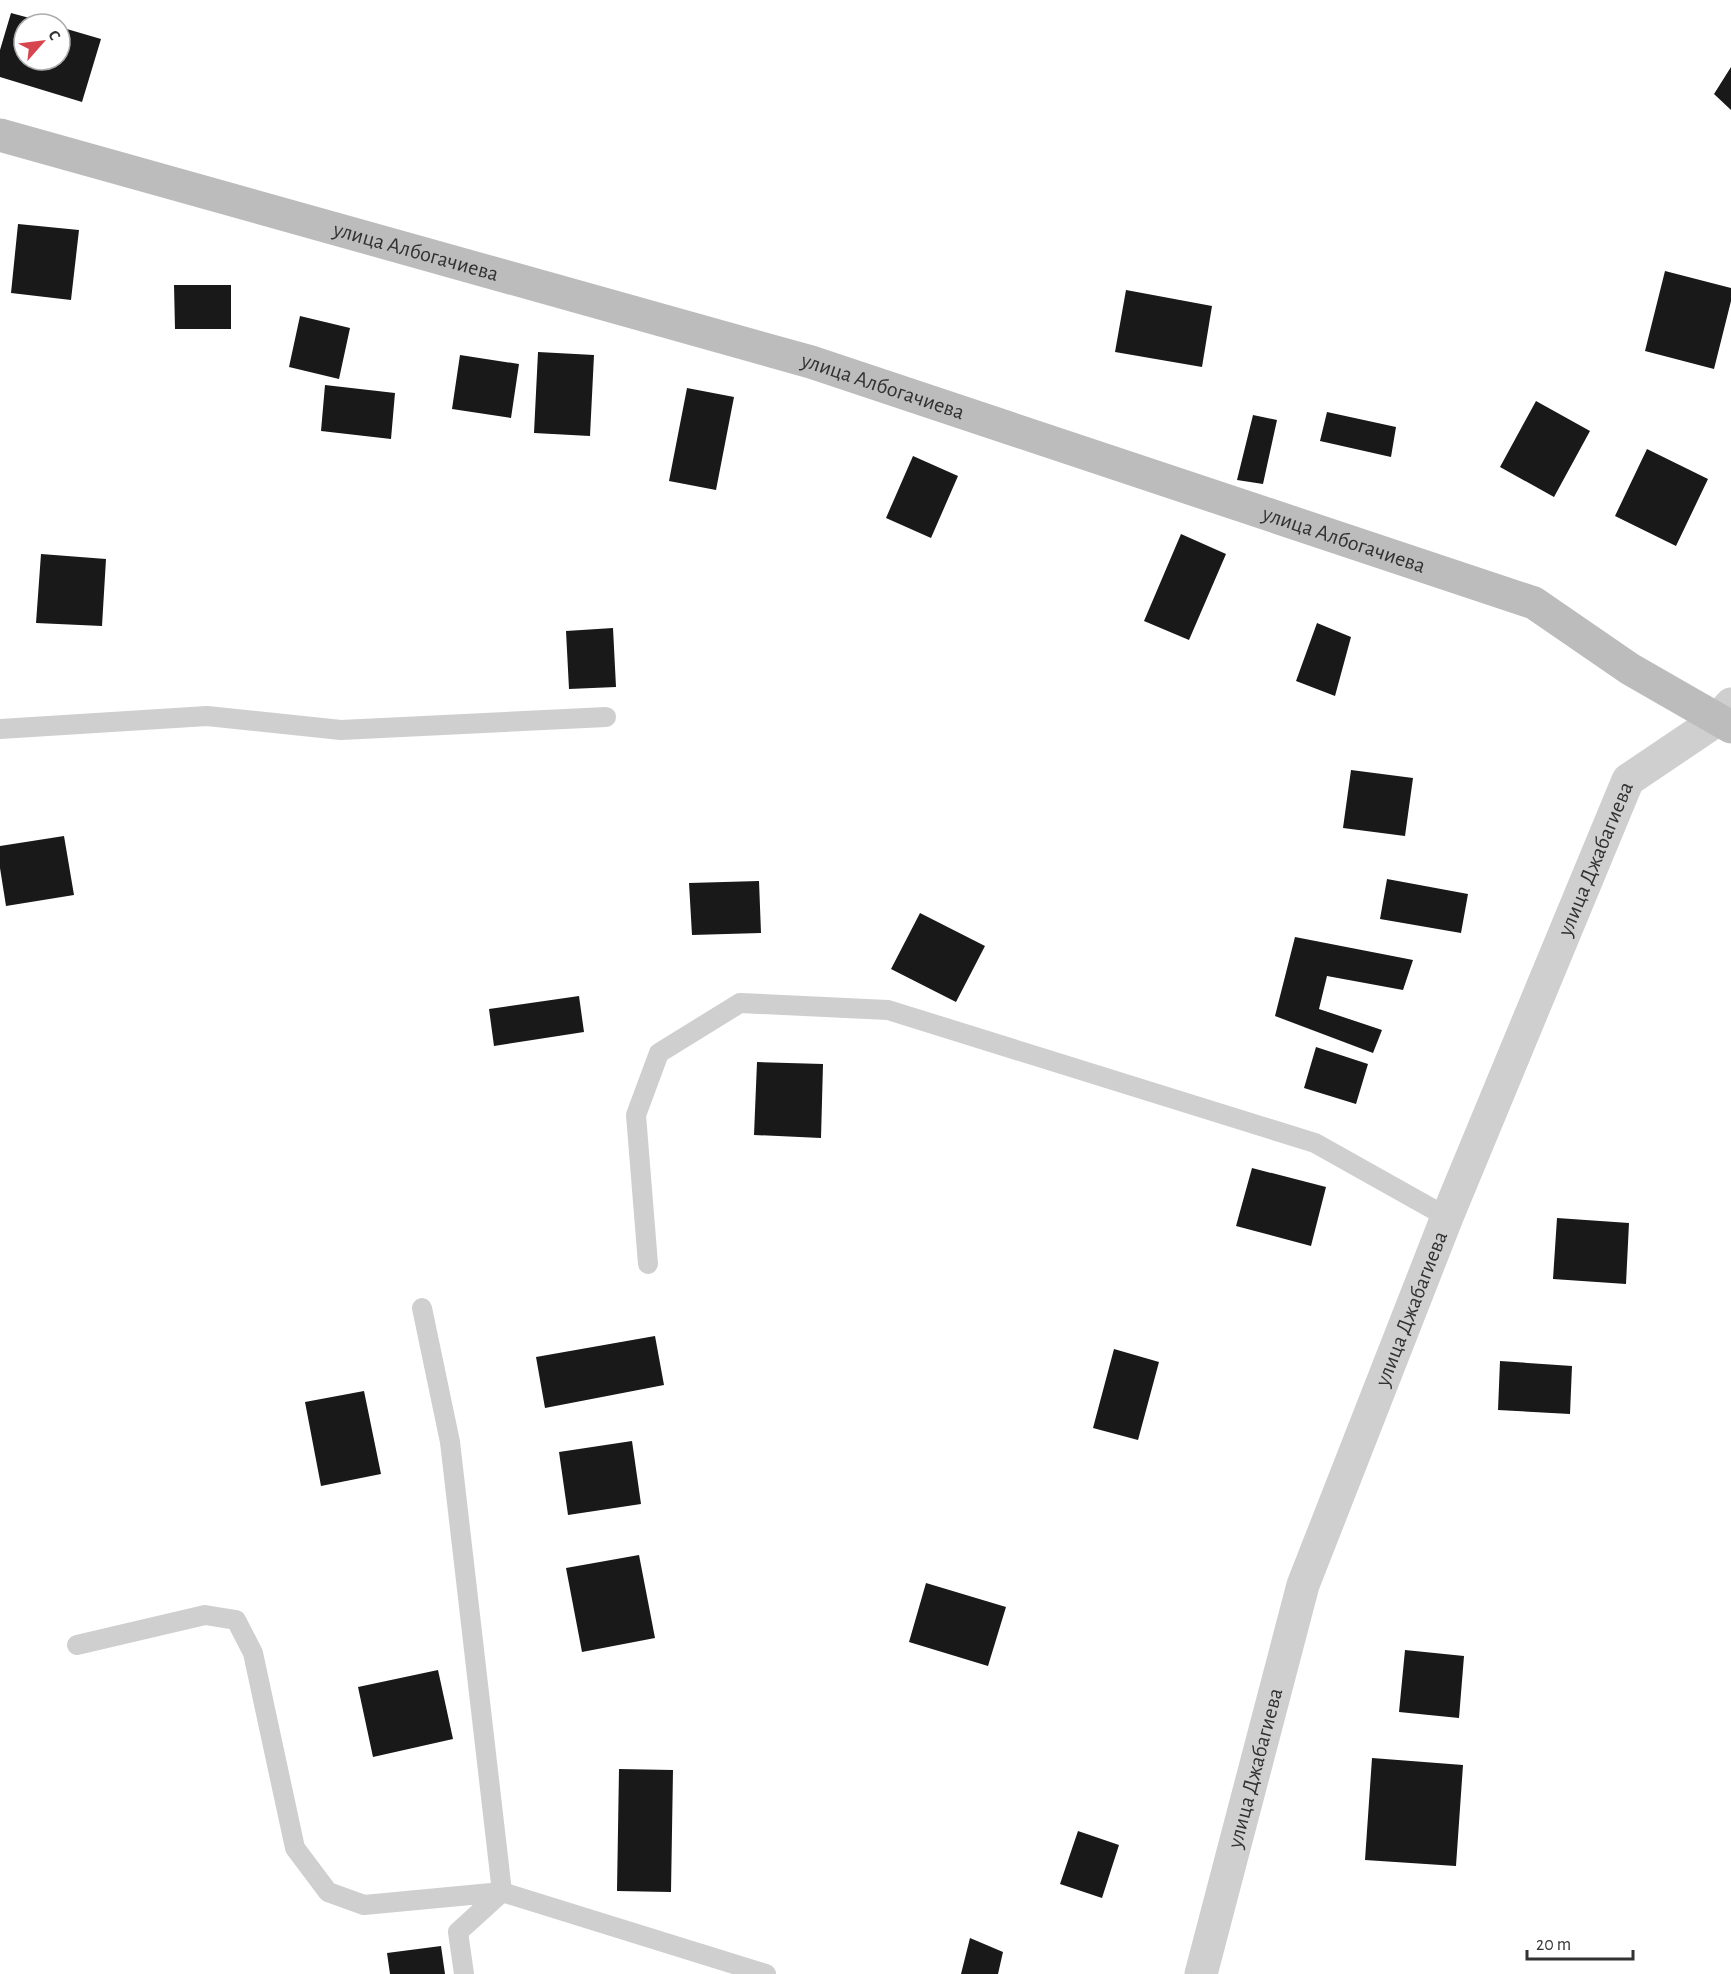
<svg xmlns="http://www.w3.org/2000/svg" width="1731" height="1974" viewBox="0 0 1731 1974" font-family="'Alegreya Sans',sans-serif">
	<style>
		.building { fill: #191919 }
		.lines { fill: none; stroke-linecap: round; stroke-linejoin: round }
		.lane { stroke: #cfcfcf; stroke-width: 20 }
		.street { stroke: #cfcfcf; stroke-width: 33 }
		.secondary { stroke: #bcbcbc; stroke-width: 33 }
		.labels { text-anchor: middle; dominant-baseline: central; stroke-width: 6; stroke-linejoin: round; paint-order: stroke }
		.street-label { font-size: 22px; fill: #323232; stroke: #fff }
	</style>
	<rect width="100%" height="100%" fill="#fff"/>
	<path class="building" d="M11 13 48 23 24 24V60H60V27L101 39 82 102 0 77V50Z
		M1731 67V110L1714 94Z
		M18 224 79 230 71 300 11 293Z
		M1665 271 1731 288V301L1714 369 1645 351Z
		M174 285H231V329H175Z
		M1126 290 1212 306 1202 367 1115 352Z
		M300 316 350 328 339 379 289 367Z
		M538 352 594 355 590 436 534 433Z
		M460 355 519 364 511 418 452 409Z
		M325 385 395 393 391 439 321 431Z
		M687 388 734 397 716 490 669 481Z
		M1536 401 1590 431 1554 497 1500 467Z
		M1327 412 1396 427 1391 457 1320 441Z
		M1253 415 1277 420 1263 484 1237 480Z
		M1647 449 1708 479 1676 546 1615 516Z
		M913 456 958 476 931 538 886 518Z
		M1181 534 1226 554 1189 640 1144 621Z
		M41 554 106 559 102 626 36 623Z
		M1317 623 1351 637 1335 696 1296 681Z
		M613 628 616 687 569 689 566 631Z
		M1351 770 1413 778 1405 836 1343 828Z
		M64 836 74 895 6 906 0 868V846Z
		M1387 879 1468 894 1461 933 1380 919Z
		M759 881 761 933 692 935 689 883Z
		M920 913 985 946 956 1002 891 969Z
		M1295 937 1413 960 1403 990 1327 976 1319 1009 1382 1030 1373 1053 1275 1016Z
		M579 996 584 1032 494 1046 489 1009Z
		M1316 1047 1368 1064 1356 1104 1304 1088Z
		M757 1062 823 1064 821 1138 754 1135Z
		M1252 1168 1326 1187 1311 1246 1236 1226Z
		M1557 1218 1629 1223 1626 1284 1553 1279Z
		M655 1336 664 1385 545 1408 536 1357Z
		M1114 1349 1159 1362 1138 1440 1093 1428Z
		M1500 1361 1572 1366 1570 1414 1498 1410Z
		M364 1391 381 1474 321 1486 305 1402Z
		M632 1441 641 1504 568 1515 559 1452Z
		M639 1555 655 1638 582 1652 566 1568Z
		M926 1583 1006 1607 988 1666 909 1642Z
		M1405 1650 1464 1656 1459 1718 1399 1712Z
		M438 1670 453 1739 373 1757 358 1687Z
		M1372 1758 1463 1765 1456 1866 1365 1860Z
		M619 1769 673 1770 671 1892 617 1891Z
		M1078 1831 1119 1845 1102 1898 1060 1884Z
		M970 1938 1003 1952 998 1974H961Z
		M441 1946 445 1974H390L387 1953Z"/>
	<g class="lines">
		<path class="lane" d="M0 729 207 716 341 730 606 717
			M648 1264 636 1115 659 1053 740 1003 888 1010 1315 1143 1447 1217
			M422 1308 450 1442 502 1892 458 1932 464 1974
			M77 1645 205 1615 236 1620 253 1653 295 1848 328 1892 364 1905 502 1892 766 1974"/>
		<path class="street" id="s1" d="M1201 1974 1303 1585 1447 1217 1628 780 1717 720 1731 704"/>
		<path class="secondary" id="s2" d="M0 135 811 362 1534 603 1630 669 1731 727"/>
	</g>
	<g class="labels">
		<g class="street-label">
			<text stroke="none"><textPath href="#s2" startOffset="432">улица Албогачиева</textPath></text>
			<text stroke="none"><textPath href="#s2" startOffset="918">улица Албогачиева</textPath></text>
			<text stroke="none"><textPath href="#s2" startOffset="1404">улица Албогачиева</textPath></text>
			<text stroke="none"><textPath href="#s1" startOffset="1185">улица Джабагиева</textPath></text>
			<text stroke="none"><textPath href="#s1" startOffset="699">улица Джабагиева</textPath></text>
			<text stroke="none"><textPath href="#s1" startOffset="213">улица Джабагиева</textPath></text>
		</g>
	</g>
	<g transform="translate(42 42) rotate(62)"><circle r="28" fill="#ffffff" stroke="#adadad" stroke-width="1.5"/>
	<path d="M0-4.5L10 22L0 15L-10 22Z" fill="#d7464f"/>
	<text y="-9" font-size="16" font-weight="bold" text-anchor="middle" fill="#323232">С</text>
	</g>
	<path d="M1527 1950v9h106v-9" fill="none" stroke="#323232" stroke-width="3"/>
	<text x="1536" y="1950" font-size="18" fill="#323232" stroke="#ffffff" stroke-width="4.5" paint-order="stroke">20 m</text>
</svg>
